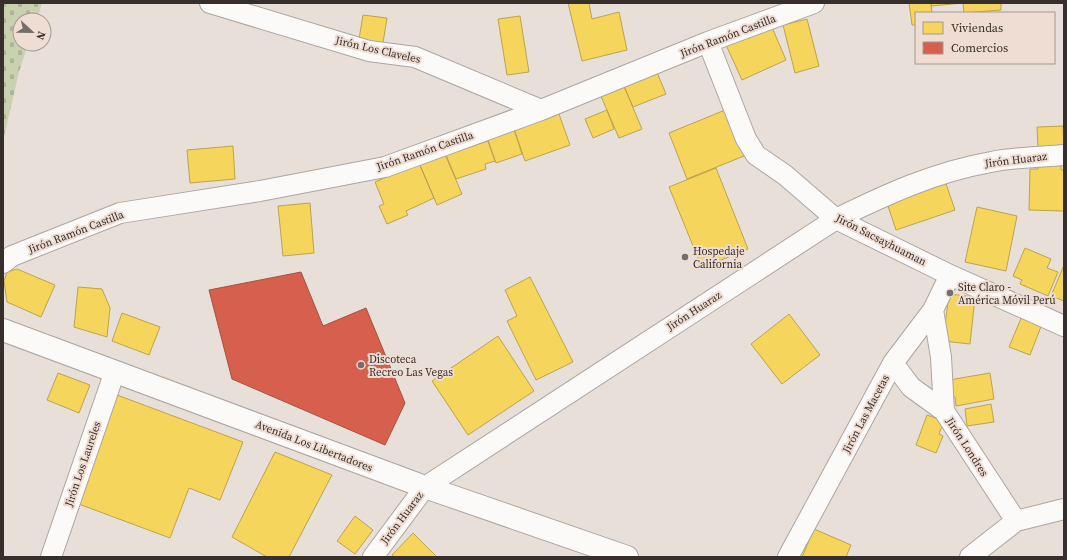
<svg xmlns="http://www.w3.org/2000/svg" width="1067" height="560" viewBox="0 0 1067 560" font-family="'Source Serif 4',serif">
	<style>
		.cemetery { fill: url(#cemetery-stones) }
		.homes { fill: #f6d55c; stroke: #bca34d }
		.shops { fill: #d6604d; stroke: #a65143 }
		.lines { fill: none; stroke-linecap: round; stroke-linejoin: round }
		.minor-casing { stroke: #aca5a0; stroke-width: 22 }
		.tertiary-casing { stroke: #aca5a0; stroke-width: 24 }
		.minor { stroke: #fcfaf9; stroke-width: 20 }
		.tertiary { stroke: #fcfaf9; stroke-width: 22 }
		.poi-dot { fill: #756d68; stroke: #efddd3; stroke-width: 1.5 }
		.labels { text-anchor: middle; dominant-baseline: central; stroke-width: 4; stroke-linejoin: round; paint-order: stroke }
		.street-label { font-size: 11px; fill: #362f2b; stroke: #efddd3 }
		.poi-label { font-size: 11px; fill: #362f2b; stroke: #efddd3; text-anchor: start }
	</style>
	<defs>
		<pattern id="cemetery-stones" width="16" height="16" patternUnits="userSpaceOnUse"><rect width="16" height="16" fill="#cad1b1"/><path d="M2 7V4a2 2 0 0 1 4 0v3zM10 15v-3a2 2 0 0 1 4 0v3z" fill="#aeb498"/></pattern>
	</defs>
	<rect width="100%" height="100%" fill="#e9dfd9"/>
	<path class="cemetery" d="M3 3H42L37 20H20V44H28L19 72 3 141Z"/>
	<path class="homes" d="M568 3H589L592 19 619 12 627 50 582 61Z
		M909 3H931L932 13H916V25H912Z
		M931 3H963L931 6Z
		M963 3H1001V10L964 13Z
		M363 15 387 18 382 49 358 45Z
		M520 16 529 72 507 75 498 19Z
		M807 19 819 66 795 73 783 25Z
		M771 25 786 60 742 80 726 45Z
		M656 70 666 94 633 107 623 84Z
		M623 84 642 129 619 138 600 94Z
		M607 110 614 129 593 138 585 119Z
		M725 110 744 156 687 179 669 133Z
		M559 114 570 145 525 161 514 129Z
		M513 126 522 154 496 163 486 135Z
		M1063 126 1064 146 1038 148 1037 127Z
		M488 141 495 161 485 164 486 169 456 179 446 155Z
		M233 146 235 179 190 183 187 150Z
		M444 152 462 194 437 205 419 163Z
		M1038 160 1061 161V170H1064V211L1029 210 1030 169H1038Z
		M419 163 434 198 406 211 408 215 387 224 379 206 384 204 375 182Z
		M716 168 748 249 702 268 669 187Z
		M945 181 955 210 896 230 886 200Z
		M310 203 314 253 283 256 278 206Z
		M977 207 1017 216 1006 271 965 262Z
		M1025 248 1051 259 1047 268 1058 272 1048 296 1020 284 1022 280 1013 276Z
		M1064 265V301L1051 296Z
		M17 269 55 285 41 317 7 302 4 281 7 272Z
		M530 277 573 362 536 380 507 321 517 316 505 290Z
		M78 287 102 289 110 308 107 337 74 327Z
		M949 294 975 297 970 344 943 341Z
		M122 313 160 327 149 355 112 341Z
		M789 314 820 355 782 384 751 344Z
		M1022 316 1042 324 1030 355 1009 347Z
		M498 336 534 391 468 435 432 381Z
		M58 373 90 385 79 413 47 400Z
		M990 373 994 399 956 406 955 397H952L949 380Z
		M117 395 243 442 220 500 189 488 170 538 76 503Z
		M991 404 994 422 967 426 965 409Z
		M927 415 944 421 939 434 943 436 936 453 916 445Z
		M275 452 332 475 289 557H267L232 537Z
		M355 516 373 530 355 554 337 541Z
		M814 529 851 545 846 557H802Z
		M413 533 437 557H393L392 555Z"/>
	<path class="shops" d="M301 272 323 326 366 308 405 403 385 445 232 379 209 290Z"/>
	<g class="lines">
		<g class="minor-casing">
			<path id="minor" d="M210 3 369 51 415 57 541 110
				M708 42 746 139 756 155 785 175 836 219 950 275 1064 326
				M3 263 12 256 120 213 260 191 385 167 541 110 708 42 814 3
				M933 310 941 357 944 411
				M893 363 911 387 944 411 1016 521
				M51 557 115 371
				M373 557 425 487 836 219C887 194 935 172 991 162 1015 157 1040 157 1064 155
				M788 557 893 363 933 310 950 275
				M970 557 1016 521 1064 509"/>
		</g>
		<g class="tertiary-casing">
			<path id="tertiary" d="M3 330 425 487 627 557"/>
		</g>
		<use href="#minor" class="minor"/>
		<use href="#tertiary" class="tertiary"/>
	</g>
	<g class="poi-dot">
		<circle cx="685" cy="257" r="4"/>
		<circle cx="950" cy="293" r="4"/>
		<circle cx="361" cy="365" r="4"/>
	</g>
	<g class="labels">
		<g class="street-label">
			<text transform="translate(728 36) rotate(-21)">Jirón Ramón Castilla</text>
			<text transform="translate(378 50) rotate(13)">Jirón Los Claveles</text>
			<text transform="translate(425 151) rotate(-19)">Jirón Ramón Castilla</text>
			<text transform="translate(1016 160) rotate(-7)">Jirón Huaraz</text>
			<text transform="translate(76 232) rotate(-21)">Jirón Ramón Castilla</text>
			<text transform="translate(881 240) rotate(27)">Jirón Sacsayhuaman</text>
			<text transform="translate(694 311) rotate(-33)">Jirón Huaraz</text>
			<text transform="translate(866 414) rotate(-62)">Jirón Las Macetas</text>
			<text transform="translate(314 446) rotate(21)">Avenida Los Libertadores</text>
			<text transform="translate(967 447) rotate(57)">Jirón Londres</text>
			<text transform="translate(83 464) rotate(-71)">Jirón Los Laureles</text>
			<text transform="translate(402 518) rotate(-53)">Jirón Huaraz</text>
		</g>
		<g class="poi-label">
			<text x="693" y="251">Hospedaje<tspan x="693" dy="13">California</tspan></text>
			<text x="958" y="287">Site Claro -<tspan x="958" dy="13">América Móvil Perú</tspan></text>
			<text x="369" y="359">Discoteca<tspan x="369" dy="13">Recreo Las Vegas</tspan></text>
		</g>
	</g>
	<rect width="1067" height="560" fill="none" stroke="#362f2b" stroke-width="8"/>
	<rect x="915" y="12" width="140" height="52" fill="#efddd3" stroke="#a59790"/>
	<rect x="923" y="22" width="20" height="12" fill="#f6d55c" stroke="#a59790"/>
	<text x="951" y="32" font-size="12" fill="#362f2b">Viviendas</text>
	<rect x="923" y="42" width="20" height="12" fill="#d6604d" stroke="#a59790"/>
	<text x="951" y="52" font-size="12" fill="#362f2b">Comercios</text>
	<g transform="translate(32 32) rotate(112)"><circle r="19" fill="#efddd3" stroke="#a59790"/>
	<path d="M0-3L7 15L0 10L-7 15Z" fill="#756d68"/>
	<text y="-6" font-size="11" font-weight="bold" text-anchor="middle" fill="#362f2b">N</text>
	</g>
</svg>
